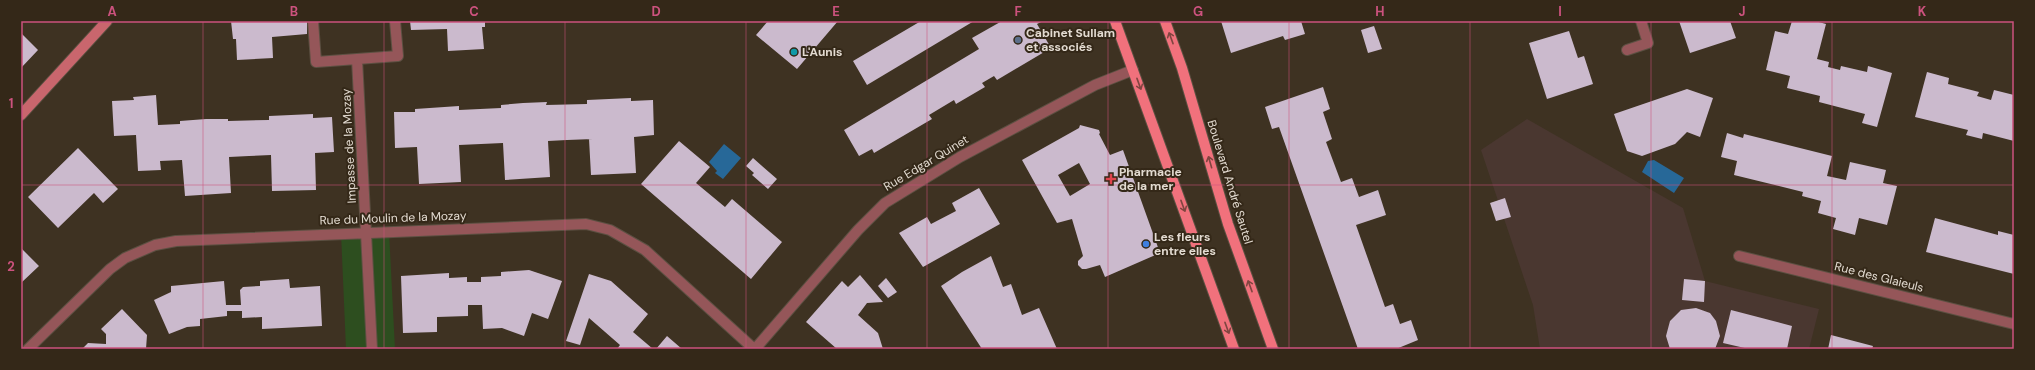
<svg xmlns="http://www.w3.org/2000/svg" width="2035" height="370" viewBox="0 0 2035 370" font-family="'DM Sans',sans-serif">
	<style>
		.commercial { fill: #4a3730 }
		.green { fill: #2d4e1f }
		.water { fill: #276898 }
		.building { fill: #cbbacd; fill-rule: evenodd }
		.lines { fill: none; stroke-linecap: round; stroke-linejoin: round }
		.street-casing { stroke: #5c5042; stroke-width: 12 }
		.secondary-casing { stroke: #5c5042; stroke-width: 12 }
		.primary-casing { stroke: #5c5042; stroke-width: 12 }
		.street { stroke: #955659; stroke-width: 10 }
		.secondary { stroke: #c9666d; stroke-width: 10 }
		.primary { stroke: #f1717c; stroke-width: 10 }
		.oneway { stroke: #804540 }
		.grid { fill: none; stroke: #cc527e; stroke-width: 1; stroke-opacity: 0.55 }
		.service-dot { fill: #5c6f8a; stroke: #342818; stroke-width: 1.5 }
		.culture-dot { fill: #0f9aa8; stroke: #342818; stroke-width: 1.5 }
		.health-dot { fill: #e0444e; stroke: #342818; stroke-width: 1.5 }
		.shop-dot { fill: #3f7fe0; stroke: #342818; stroke-width: 1.5 }
		.labels { text-anchor: middle; dominant-baseline: central; stroke-width: 4; stroke-linejoin: round; paint-order: stroke }
		.poi-label { font-size: 12px; font-weight: bold; fill: #e3dbd1; stroke: #342818; text-anchor: start }
		.street-label { font-size: 12px; fill: #e3dbd1; stroke: #342818 }
		.neatline { fill: none; stroke: #cc527e; stroke-width: 1.5 }
		.grid-label { font-size: 13px; text-anchor: middle; font-weight: bold; fill: #cc527e }
	</style>
	<rect width="100%" height="100%" fill="#3e3222"/>
	<path class="commercial" d="M1527 119 1683 208 1705 281 1819 309 1809 349H1540L1533 305 1481 150Z"/>
	<path class="green" d="M389 231 395 349H346L341 233Z"/>
	<path class="water" d="M724 144 741 158 723 179 715 173 717 171 709 162Z
		M1654 160 1684 178 1674 193 1642 172 1648 161Z"/>
	<path class="building" d="M231 21H307V34L272 37 273 58 237 60 236 39H233Z
		M410 21H485V27H482L484 49 448 51 447 29 411 30Z
		M768 21H838L797 69 756 35Z
		M921 21H974L867 85 853 61Z
		M1002 21H1043L1037 24 1051 48 997 80 994 76 982 83 985 87 956 104 954 100 929 115 932 119 874 153 872 149 859 156 844 130 979 49 972 38Z
		M1221 21H1301L1305 34 1285 40 1283 36 1231 53Z
		M1679 21H1730L1736 38 1690 53Z
		M1792 21H1815L1826 24 1817 59 1829 62 1828 67 1840 70 1841 66 1867 72 1868 66 1892 73 1877 127 1862 123 1865 114 1819 102 1820 96 1787 88 1790 76 1766 70 1775 31 1788 34Z
		M1374 26 1382 49 1368 53 1361 30Z
		M1569 31 1578 58 1584 56 1593 84 1547 99 1529 43Z
		M21 33 38 50 21 68Z
		M1927 72 1949 78 1948 84 1979 92 1977 96 1991 100 1994 90 2014 95V141L1983 133 1982 139 1966 135 1968 130 1915 117Z
		M1323 87 1330 109 1323 112 1332 139 1326 142 1341 182 1352 178 1359 197 1378 190 1386 215 1356 225 1385 307 1393 304 1400 324 1411 320 1418 340 1396 349H1358L1279 127 1272 129 1265 107Z
		M1687 89 1713 98 1700 137 1687 132 1675 144 1642 156 1627 151 1614 114Z
		M156 95 158 125 180 124V121L206 119H228V121L269 120V116L313 114V118L332 117 334 152 315 153 316 190 272 191 271 155 249 156 229 157 231 193 185 196 182 160 160 161 161 170 138 171 136 135 114 136 112 101 134 100 133 97Z
		M631 98V101L653 100 654 135 634 137 636 173 591 175 589 139H593L567 140 548 141 550 177 505 180 503 143 459 145 461 182 419 184 417 147 395 148 394 112H415V109L459 106V110L501 108V105L523 103 547 102 546 105 587 104V100Z
		M1080 125 1099 130 1100 133 1099 134 1110 155 1123 150 1160 253 1105 277 1100 265 1086 269H1082L1078 265V261L1083 256 1072 219 1057 223 1022 160 1079 128ZM1079 163 1090 184 1070 196 1058 175Z
		M1727 133 1743 138 1744 134 1832 156 1827 176 1846 180 1850 162 1886 170 1883 183 1897 186 1887 225 1859 218 1855 235 1833 229 1836 218 1818 213 1821 201 1802 196 1803 192 1734 175 1737 161 1721 157Z
		M679 141 710 167 696 183 725 207 732 199 782 242 751 279 641 184Z
		M78 148 118 189 103 203 94 193 58 228 28 197Z
		M753 158 777 179 768 189 752 175 754 173 746 166Z
		M979 188 1000 224 923 267 899 233 927 217 931 224 956 211 952 203Z
		M1505 198 1511 217 1496 221 1490 203Z
		M1935 218 1998 235V231L2014 235V274L1926 252Z
		M21 248 39 266 21 283Z
		M991 256 1003 287 1011 284 1022 315 1039 308 1057 349H982L941 286 962 272Z
		M529 270 562 281 548 319 532 313 524 336 502 328 483 329 482 305H468V316L437 317V332L403 333 401 276 449 273V278L467 277V282H481V277L501 276V272Z
		M589 274 611 281 648 314 633 332 653 349H617L620 345 589 318 580 345 566 341Z
		M860 275 883 302 867 303 858 315 878 333 883 349H837L806 322 842 281 848 287Z
		M886 278 897 292 888 298 878 286Z
		M289 279 290 288 320 286 322 326 262 329V317L242 318V311H227V316L200 319V326L187 327 169 334 154 300 171 292V286L224 281 226 305H241L240 290 243 287 260 286V281Z
		M1684 279 1705 281 1704 302 1682 300Z
		M1696 308 1710 313 1716 321 1720 336 1715 349H1670L1666 336 1670 321 1681 310Z
		M122 309 147 335 146 349H82L88 343 106 344V334L101 329Z
		M1731 310 1792 326 1787 349H1749L1723 343Z
		M1831 335 1873 346 1872 349H1828Z
		M667 336 682 349H656Z"/>
	<g class="lines">
		<g class="street-casing">
			<path id="street" d="M313 21 316 62 398 56 395 21
				M1627 50 1648 43 1641 21
				M357 59 372 349
				M1739 256 2014 324
				M28 349 110 269 125 258 155 245 176 241 586 224 610 230 645 250 754 349
				M755 349 858 230 885 203 960 157 1095 85 1133 70"/>
		</g>
		<g class="secondary-casing">
			<path id="secondary" d="M21 115 107 21"/>
		</g>
		<g class="primary-casing">
			<path id="primary" d="M1115 21 1234 349
				M1165 21 1182 68 1228 224 1273 349"/>
		</g>
		<use href="#street" class="street"/>
		<use href="#secondary" class="secondary"/>
		<use href="#primary" class="primary"/>
	</g>
	<defs><path id="oneway-shaft" d="M-6 0H5M1.5-3L5.5 0L1.5 3" fill="none" stroke-width="1.6" stroke-linecap="round" stroke-linejoin="round"/></defs>
	<g class="oneway">
		<use href="#oneway-shaft" transform="translate(1171 38) rotate(-110)"/>
		<use href="#oneway-shaft" transform="translate(1139 84) rotate(70)"/>
		<use href="#oneway-shaft" transform="translate(1210 162) rotate(-106)"/>
		<use href="#oneway-shaft" transform="translate(1183 206) rotate(70)"/>
		<use href="#oneway-shaft" transform="translate(1250 286) rotate(-110)"/>
		<use href="#oneway-shaft" transform="translate(1227 328) rotate(70)"/>
	</g>
	<path class="grid" d="M203 21V349M384 21V349M565 21V349M746 21V349M927 21V349M1108 21V349M1289 21V349M1470 21V349M1651 21V349M1832 21V349M21 185H2014"/>
	<circle class="service-dot" cx="1018" cy="40" r="4"/>
	<circle class="culture-dot" cx="794" cy="52" r="4"/>
	<path class="health-dot" d="M1109 173h4v4h4v4h-4v4h-4v-4h-4v-4h4z"/>
	<circle class="shop-dot" cx="1146" cy="244" r="4"/>
	<g class="labels">
		<g class="poi-label">
			<text x="1026" y="33">Cabinet Sullam<tspan x="1026" dy="14">et associés</tspan></text>
			<text x="802" y="52">L'Aunis</text>
			<text x="1119" y="172">Pharmacie<tspan x="1119" dy="14">de la mer</tspan></text>
			<text x="1154" y="237">Les fleurs<tspan x="1154" dy="14">entre elles</tspan></text>
		</g>
		<g class="street-label">
			<text transform="translate(349 146) rotate(-93)">Impasse de la Mozay</text>
			<text transform="translate(926 163) rotate(-31)">Rue Edgar Quinet</text>
			<text transform="translate(1230 182) rotate(73)">Boulevard André Sautel</text>
			<text transform="translate(393 218) rotate(-2)">Rue du Moulin de la Mozay</text>
			<text transform="translate(1879 277) rotate(14)">Rue des Glaieuls</text>
		</g>
	</g>
	<rect width="2035" height="370" fill="none" stroke="#342818" stroke-width="44"/>
	<rect x="22" y="22" width="1991" height="326" class="neatline"/>
	<g class="grid-label">
		<text x="112" y="16">A</text>
		<text x="294" y="16">B</text>
		<text x="474" y="16">C</text>
		<text x="656" y="16">D</text>
		<text x="836" y="16">E</text>
		<text x="1018" y="16">F</text>
		<text x="1198" y="16">G</text>
		<text x="1380" y="16">H</text>
		<text x="1560" y="16">I</text>
		<text x="1742" y="16">J</text>
		<text x="1922" y="16">K</text>
		<text x="11" y="108">1</text>
		<text x="11" y="271">2</text>
	</g>
</svg>
